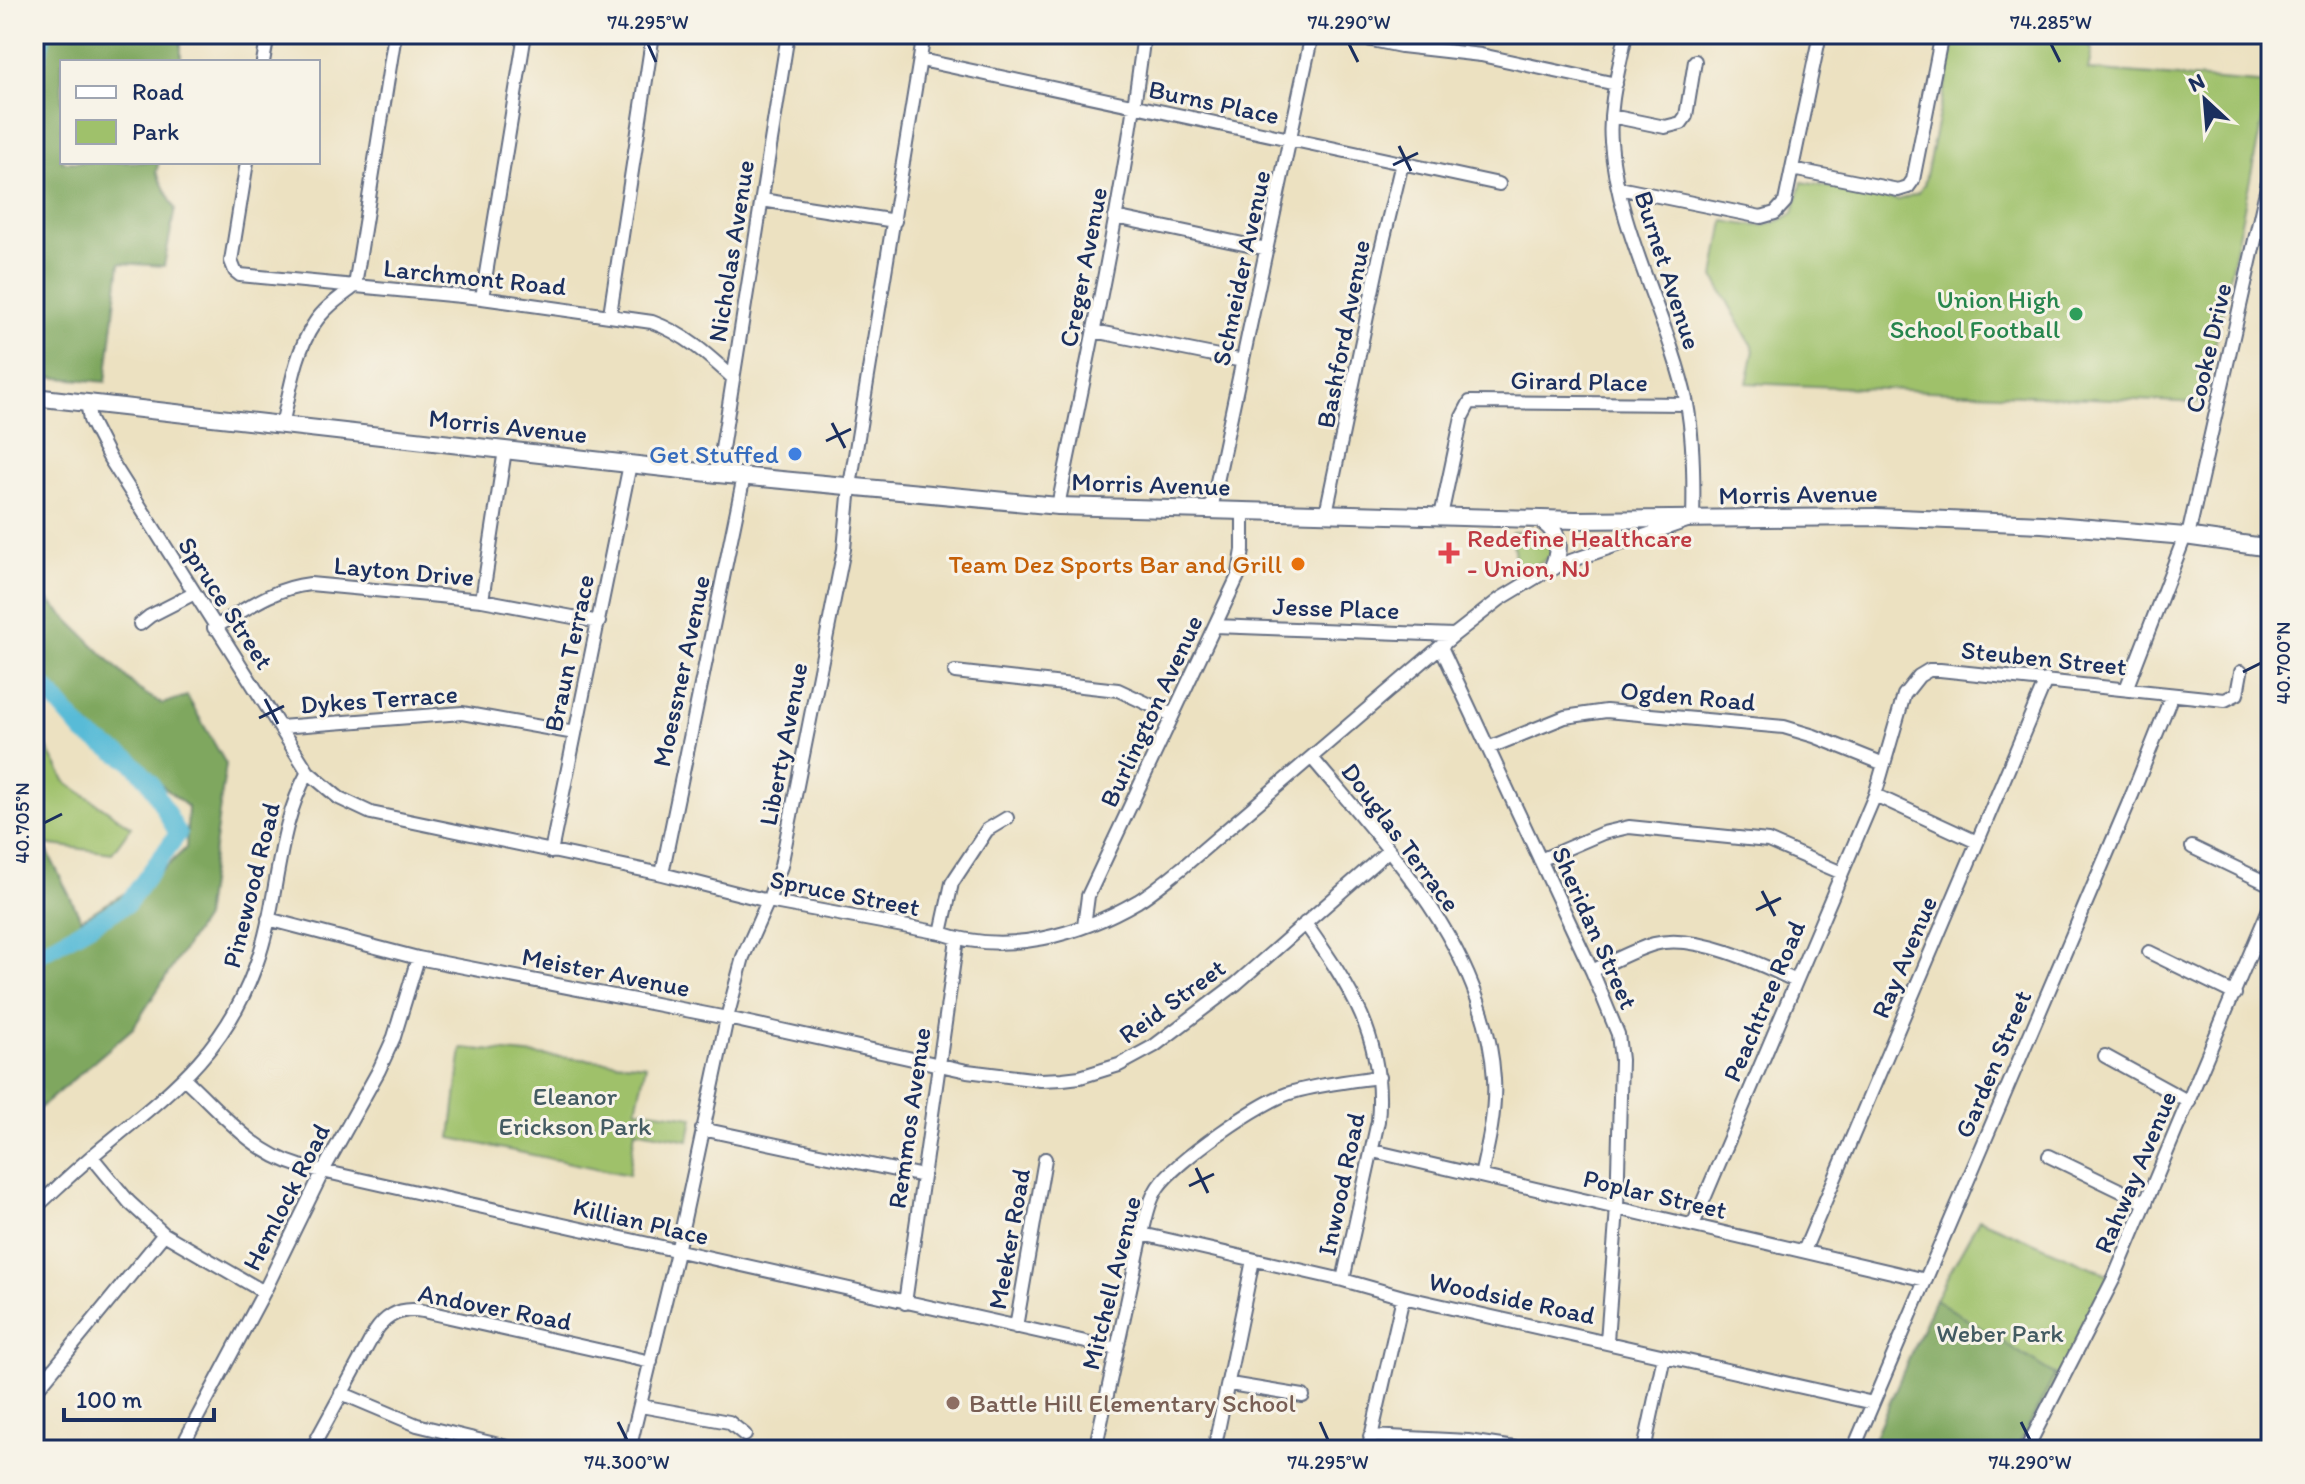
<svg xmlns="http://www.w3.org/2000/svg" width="2305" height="1484" viewBox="0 0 2305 1484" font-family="Itim,sans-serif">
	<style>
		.green { fill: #9fc16b; stroke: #5d7864; stroke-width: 2 }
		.forest { fill: #7fa75f; stroke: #4d6b5e; stroke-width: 2 }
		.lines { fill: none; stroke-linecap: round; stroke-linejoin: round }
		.river { stroke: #59bbd7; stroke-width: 18 }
		.minor-casing { stroke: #646d81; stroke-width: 16 }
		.major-casing { stroke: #646d81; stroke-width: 20 }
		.minor { stroke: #fff; stroke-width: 12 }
		.major { stroke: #fff; stroke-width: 16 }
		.ticks { fill: none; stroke: #1b2f5e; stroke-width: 3 }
		.leisure-dot { fill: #2e9e5b; stroke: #f7f3e8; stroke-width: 3 }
		.shop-dot { fill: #3f7fe0; stroke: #f7f3e8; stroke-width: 3 }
		.health-dot { fill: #e0444e; stroke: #f7f3e8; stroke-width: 3 }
		.food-dot { fill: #e8710a; stroke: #f7f3e8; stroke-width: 3 }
		.education-dot { fill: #8d6e63; stroke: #f7f3e8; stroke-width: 3 }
		.labels { text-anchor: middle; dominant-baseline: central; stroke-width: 6; stroke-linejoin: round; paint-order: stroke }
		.street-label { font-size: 26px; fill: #1b2f5e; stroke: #f7f3e8 }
		.leisure-label { font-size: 26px; fill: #27864d; stroke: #f7f3e8; text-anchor: end }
		.shop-label { font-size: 26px; fill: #366cbe; stroke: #f7f3e8; text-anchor: end }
		.health-label { font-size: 26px; fill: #be3a42; stroke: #f7f3e8; text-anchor: start }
		.food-label { font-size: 26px; fill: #c56008; stroke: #f7f3e8; text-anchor: end }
		.park-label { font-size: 26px; fill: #435b62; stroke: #f7f3e8 }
		.education-label { font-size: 26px; fill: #785e54; stroke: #f7f3e8; text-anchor: start }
		.neatline { fill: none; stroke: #1b2f5e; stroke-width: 3 }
		.ticks-label { font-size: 20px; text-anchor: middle; fill: #1b2f5e }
	</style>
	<rect width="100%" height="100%" fill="#f7f3e8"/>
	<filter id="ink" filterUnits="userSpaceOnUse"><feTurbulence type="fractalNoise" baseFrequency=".0125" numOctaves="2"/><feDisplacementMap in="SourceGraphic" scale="16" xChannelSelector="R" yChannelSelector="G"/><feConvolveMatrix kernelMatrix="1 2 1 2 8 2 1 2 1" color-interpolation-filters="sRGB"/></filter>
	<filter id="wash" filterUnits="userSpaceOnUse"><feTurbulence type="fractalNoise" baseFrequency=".006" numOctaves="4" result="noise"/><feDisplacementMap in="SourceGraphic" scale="32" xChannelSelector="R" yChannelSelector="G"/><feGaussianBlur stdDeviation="1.8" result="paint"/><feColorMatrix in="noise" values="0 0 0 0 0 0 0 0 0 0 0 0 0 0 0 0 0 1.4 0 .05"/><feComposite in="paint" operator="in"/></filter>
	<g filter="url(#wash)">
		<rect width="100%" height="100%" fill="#ece1c1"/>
		<path class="green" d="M1956 34H2075L2092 49 2088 70 2270 84 2203 403 1747 383 1754 350 1714 277 1724 221C1756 226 1765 231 1793 213L1802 182 1899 200 1918 193 1924 185Z
			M1512 532 1547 534 1553 555 1517 576Z
			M34 724 66 782 131 827 112 853 44 844 34 833Z
			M462 1048 646 1065 636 1109 693 1117 689 1140 635 1130 629 1175 451 1138Z
			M1979 1219 2114 1277 2020 1450H1869L1935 1299Z"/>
		<path class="forest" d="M34 34H181V62H62V162H159L156 172 175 209 164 266 120 263 106 382 34 376Z
			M34 586 138 689 162 704 187 696 226 764 204 918 133 1028 34 1113V833L44 844 81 919 162 871 186 848 188 807 57 700 34 664Z
			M1935 1299 2055 1375 2016 1450H1869Z"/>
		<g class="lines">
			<path class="river" d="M34 73 43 34
				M34 675 84 733 131 761 150 782 178 834 127 904 34 957"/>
		</g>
	</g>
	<g filter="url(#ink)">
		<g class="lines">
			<g class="minor-casing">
				<path id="minor" d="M1343 34 1401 46 1481 55 1616 84
					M921 60 1499 184
					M263 62 268 34
					M1611 116 1665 127 1681 123 1686 116 1695 61
					M247 162 231 261 235 271 240 275 482 298 652 322C685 334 708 355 733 378
					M1792 169 1898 190 1908 187 1913 180 1942 34
					M1619 188 1761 217 1775 213 1785 202 1820 34
					M762 200 895 221
					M1115 217 1267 249
					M355 286 395 34
					M482 298 525 34
					M610 314 653 34
					M1094 331 1243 361
					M87 402 90 420 110 459 308 772 339 798 371 813 662 874 768 901 941 933C1007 956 1080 935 1138 901 1154 891 1169 878 1183 867L1454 635 1500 599 1553 567 1693 519C1694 481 1694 442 1687 404 1669 318 1617 230 1611 142 1608 106 1619 69 1626 34
					M282 425C290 392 295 352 314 324 324 308 341 297 355 286
					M718 474 788 34
					M1058 506C1090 349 1124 193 1144 34
					M1211 510 1312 34
					M1326 513 1380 254 1402 163
					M1441 516 1462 417 1470 402 1687 404
					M2188 536 2271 169
					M482 600 505 450
					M140 624 150 616 193 594
					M1215 626 1454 635
					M214 628C246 609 273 588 310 584L482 600 599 622
					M1441 647 1592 971 1618 1034 1621 1060 1617 1208 1607 1341
					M955 672 1118 690 1172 715
					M2126 689 2185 536
					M280 727 462 713 575 733
					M1488 748 1565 717 1606 711 1784 727 1814 736 1884 764
					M1312 758C1390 851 1486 950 1494 1079 1496 1112 1488 1145 1481 1176
					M1875 795 1977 842
					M2192 847 2271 885
					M551 852 630 464
					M1540 860 1603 833 1629 827 1768 841 1842 873
					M662 874 744 476
					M268 919 418 958 727 1018 967 1071 1040 1080 1063 1079 1080 1077 1119 1065 1154 1046 1236 984 1389 850
					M1305 923C1350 987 1386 1039 1378 1121L1343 1280
					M1084 926 1088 896 1239 574 1243 550V511
					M941 933 952 883 987 830 1007 818
					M2149 952 2235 994
					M1592 971C1612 962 1633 950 1654 944 1695 933 1759 963 1796 981
					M2105 1056 2189 1102
					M185 1079C220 1111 253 1153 300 1166L1117 1349
					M702 1129 923 1176
					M1373 1151 1926 1280
					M2049 1156 2146 1203
					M92 1157 129 1202 164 1234 264 1292
					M34 1209C55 1190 75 1170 97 1152 167 1094 224 1055 256 965 279 903 275 831 308 772
					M1693 1225 1875 795 1904 695 1919 676 1929 670H1940L2225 700 2237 694 2241 672
					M1142 1234 1343 1280 1403 1297 1873 1403
					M1804 1251 2046 680
					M905 1303 957 939
					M1016 1327 1045 1159
					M1230 1384 1303 1396
					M34 1393 164 1234
					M341 1393 417 1425 519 1450
					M641 1406 729 1422 745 1435
					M1370 1436 1468 1441 1528 1450
					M180 1450 264 1292 323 1171 379 1070 394 1037 418 958
					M311 1450 375 1332C386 1315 402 1307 423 1311L651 1362
					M629 1450 677 1252 727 1018 743 957 768 901 781 866 844 549 850 486 924 34
					M1095 1450 1142 1234C1146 1218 1149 1201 1158 1187 1176 1161 1262 1100 1293 1092 1321 1084 1350 1081 1379 1077
					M1214 1450 1253 1260
					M1368 1450 1403 1297
					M1644 1450 1664 1356
					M1853 1450 2132 795 2172 695
					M2026 1450 2114 1278 2271 904"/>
			</g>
			<g class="major-casing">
				<path id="major" d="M34 397 718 474 1058 506 1576 520 1876 517 2042 524 2185 536 2271 548
					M1539 519C1559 530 1562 547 1553 567"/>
			</g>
			<use href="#minor" class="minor"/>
			<use href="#major" class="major"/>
		</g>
	</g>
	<path class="ticks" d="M648 44 656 62M1349 44 1358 62M2051 44 2060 62M1399 146 1411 171M1393 165 1418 153M832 423 845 448M826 441 851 429M2243 672 2261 663M265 699 278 724M259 718 284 706M44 823 62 814M1762 891 1775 916M1756 910 1781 898M1196 1168 1208 1193M1189 1186 1214 1174M618 1422 627 1440M1320 1422 1328 1440M2021 1422 2030 1440"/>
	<circle class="leisure-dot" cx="2076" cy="314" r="8"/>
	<circle class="shop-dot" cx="795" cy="454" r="8"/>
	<path class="health-dot" d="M1445 541h8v8h8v8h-8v8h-8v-8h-8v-8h8z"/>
	<circle class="food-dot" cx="1298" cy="564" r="8"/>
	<circle class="education-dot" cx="953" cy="1403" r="8"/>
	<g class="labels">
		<g class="street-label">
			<text transform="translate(1214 102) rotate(12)">Burns Place</text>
			<text transform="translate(731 251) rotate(-81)">Nicholas Avenue</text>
			<text transform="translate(1083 267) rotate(-79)">Creger Avenue</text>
			<text transform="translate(1241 268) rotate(-78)">Schneider Avenue</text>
			<text transform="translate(1668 270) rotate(72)">Burnet Avenue</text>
			<text transform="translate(475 277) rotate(6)">Larchmont Road</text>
			<text transform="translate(1343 334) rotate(-79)">Bashford Avenue</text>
			<text transform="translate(2208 348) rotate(-77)">Cooke Drive</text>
			<text transform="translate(1579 381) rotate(1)">Girard Place</text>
			<text transform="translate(508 426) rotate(6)">Morris Avenue</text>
			<text transform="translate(1151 484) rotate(2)">Morris Avenue</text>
			<text transform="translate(1798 494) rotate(-1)">Morris Avenue</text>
			<text transform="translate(404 571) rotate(5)">Layton Drive</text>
			<text transform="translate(226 603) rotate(57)">Spruce Street</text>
			<text transform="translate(1336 608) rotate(2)">Jesse Place</text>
			<text transform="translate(569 653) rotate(-78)">Braun Terrace</text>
			<text transform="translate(2044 658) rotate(6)">Steuben Street</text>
			<text transform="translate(681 671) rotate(-78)">Moessner Avenue</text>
			<text transform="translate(1688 696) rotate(5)">Ogden Road</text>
			<text transform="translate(379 699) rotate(-4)">Dykes Terrace</text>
			<text transform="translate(1151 711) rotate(-65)">Burlington Avenue</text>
			<text transform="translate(783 744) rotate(-79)">Liberty Avenue</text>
			<text transform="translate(1401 837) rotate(53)">Douglas Terrace</text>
			<text transform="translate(251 885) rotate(-76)">Pinewood Road</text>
			<text transform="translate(845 893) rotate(11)">Spruce Street</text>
			<text transform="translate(1595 928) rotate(66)">Sheridan Street</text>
			<text transform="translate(1904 957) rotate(-67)">Ray Avenue</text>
			<text transform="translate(606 972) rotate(11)">Meister Avenue</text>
			<text transform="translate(1172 1001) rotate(-36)">Reid Street</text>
			<text transform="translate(1764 1001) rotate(-67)">Peachtree Road</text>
			<text transform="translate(1993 1064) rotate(-67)">Garden Street</text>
			<text transform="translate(909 1118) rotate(-82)">Remmos Avenue</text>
			<text transform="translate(2135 1172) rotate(-67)">Rahway Avenue</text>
			<text transform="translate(1341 1184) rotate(-78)">Inwood Road</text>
			<text transform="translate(1655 1194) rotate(13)">Poplar Street</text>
			<text transform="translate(286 1197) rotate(-63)">Hemlock Road</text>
			<text transform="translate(641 1221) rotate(13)">Killian Place</text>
			<text transform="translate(1009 1239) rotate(-80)">Meeker Road</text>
			<text transform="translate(1111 1283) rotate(-76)">Mitchell Avenue</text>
			<text transform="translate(1512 1298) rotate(12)">Woodside Road</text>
			<text transform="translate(495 1307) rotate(11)">Andover Road</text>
		</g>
		<g class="leisure-label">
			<text x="2060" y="299">Union High<tspan x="2060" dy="30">School Football</tspan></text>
		</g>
		<g class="shop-label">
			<text x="779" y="454">Get Stuffed</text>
		</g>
		<g class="health-label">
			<text x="1467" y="538">Redefine Healthcare<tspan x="1467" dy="30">- Union, NJ</tspan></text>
		</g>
		<g class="food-label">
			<text x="1282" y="564">Team Dez Sports Bar and Grill</text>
		</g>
		<g class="park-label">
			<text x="575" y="1096">Eleanor<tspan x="575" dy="30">Erickson Park</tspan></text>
			<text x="2000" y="1333">Weber Park</text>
		</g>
		<g class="education-label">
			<text x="969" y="1403">Battle Hill Elementary School</text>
		</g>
	</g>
	<rect width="2305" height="1484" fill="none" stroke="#f7f3e8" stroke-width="88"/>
	<rect x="60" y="60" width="260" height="104" fill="#f7f3e8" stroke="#9fa5b1" stroke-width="2"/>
	<rect x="76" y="86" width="40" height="12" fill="#ffffff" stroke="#9fa5b1" stroke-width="2"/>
	<text x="132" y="100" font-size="24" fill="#1b2f5e">Road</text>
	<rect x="76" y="120" width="40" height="24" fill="#9fc16b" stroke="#9fa5b1" stroke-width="2"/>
	<text x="132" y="140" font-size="24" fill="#1b2f5e">Park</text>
	<g transform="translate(2205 100) rotate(334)" stroke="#f7f3e8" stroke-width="6" paint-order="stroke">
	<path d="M0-6L14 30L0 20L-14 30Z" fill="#1b2f5e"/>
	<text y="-12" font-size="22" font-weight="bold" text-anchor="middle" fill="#1b2f5e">N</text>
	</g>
	<path d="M64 1408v12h150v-12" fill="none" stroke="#1b2f5e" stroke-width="4"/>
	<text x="76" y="1408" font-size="24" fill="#1b2f5e" stroke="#f7f3e8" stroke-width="6" paint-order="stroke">100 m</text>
	<rect x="44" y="44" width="2217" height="1396" class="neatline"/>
	<g class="ticks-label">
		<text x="648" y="29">74.295°W</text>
		<text x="1349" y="29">74.290°W</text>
		<text x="2051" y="29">74.285°W</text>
		<text transform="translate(2283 663) rotate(-90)" y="7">40.700°N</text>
		<text transform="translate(22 823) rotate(-90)" y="7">40.705°N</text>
		<text x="627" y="1469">74.300°W</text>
		<text x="1328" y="1469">74.295°W</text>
		<text x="2030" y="1469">74.290°W</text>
	</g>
</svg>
